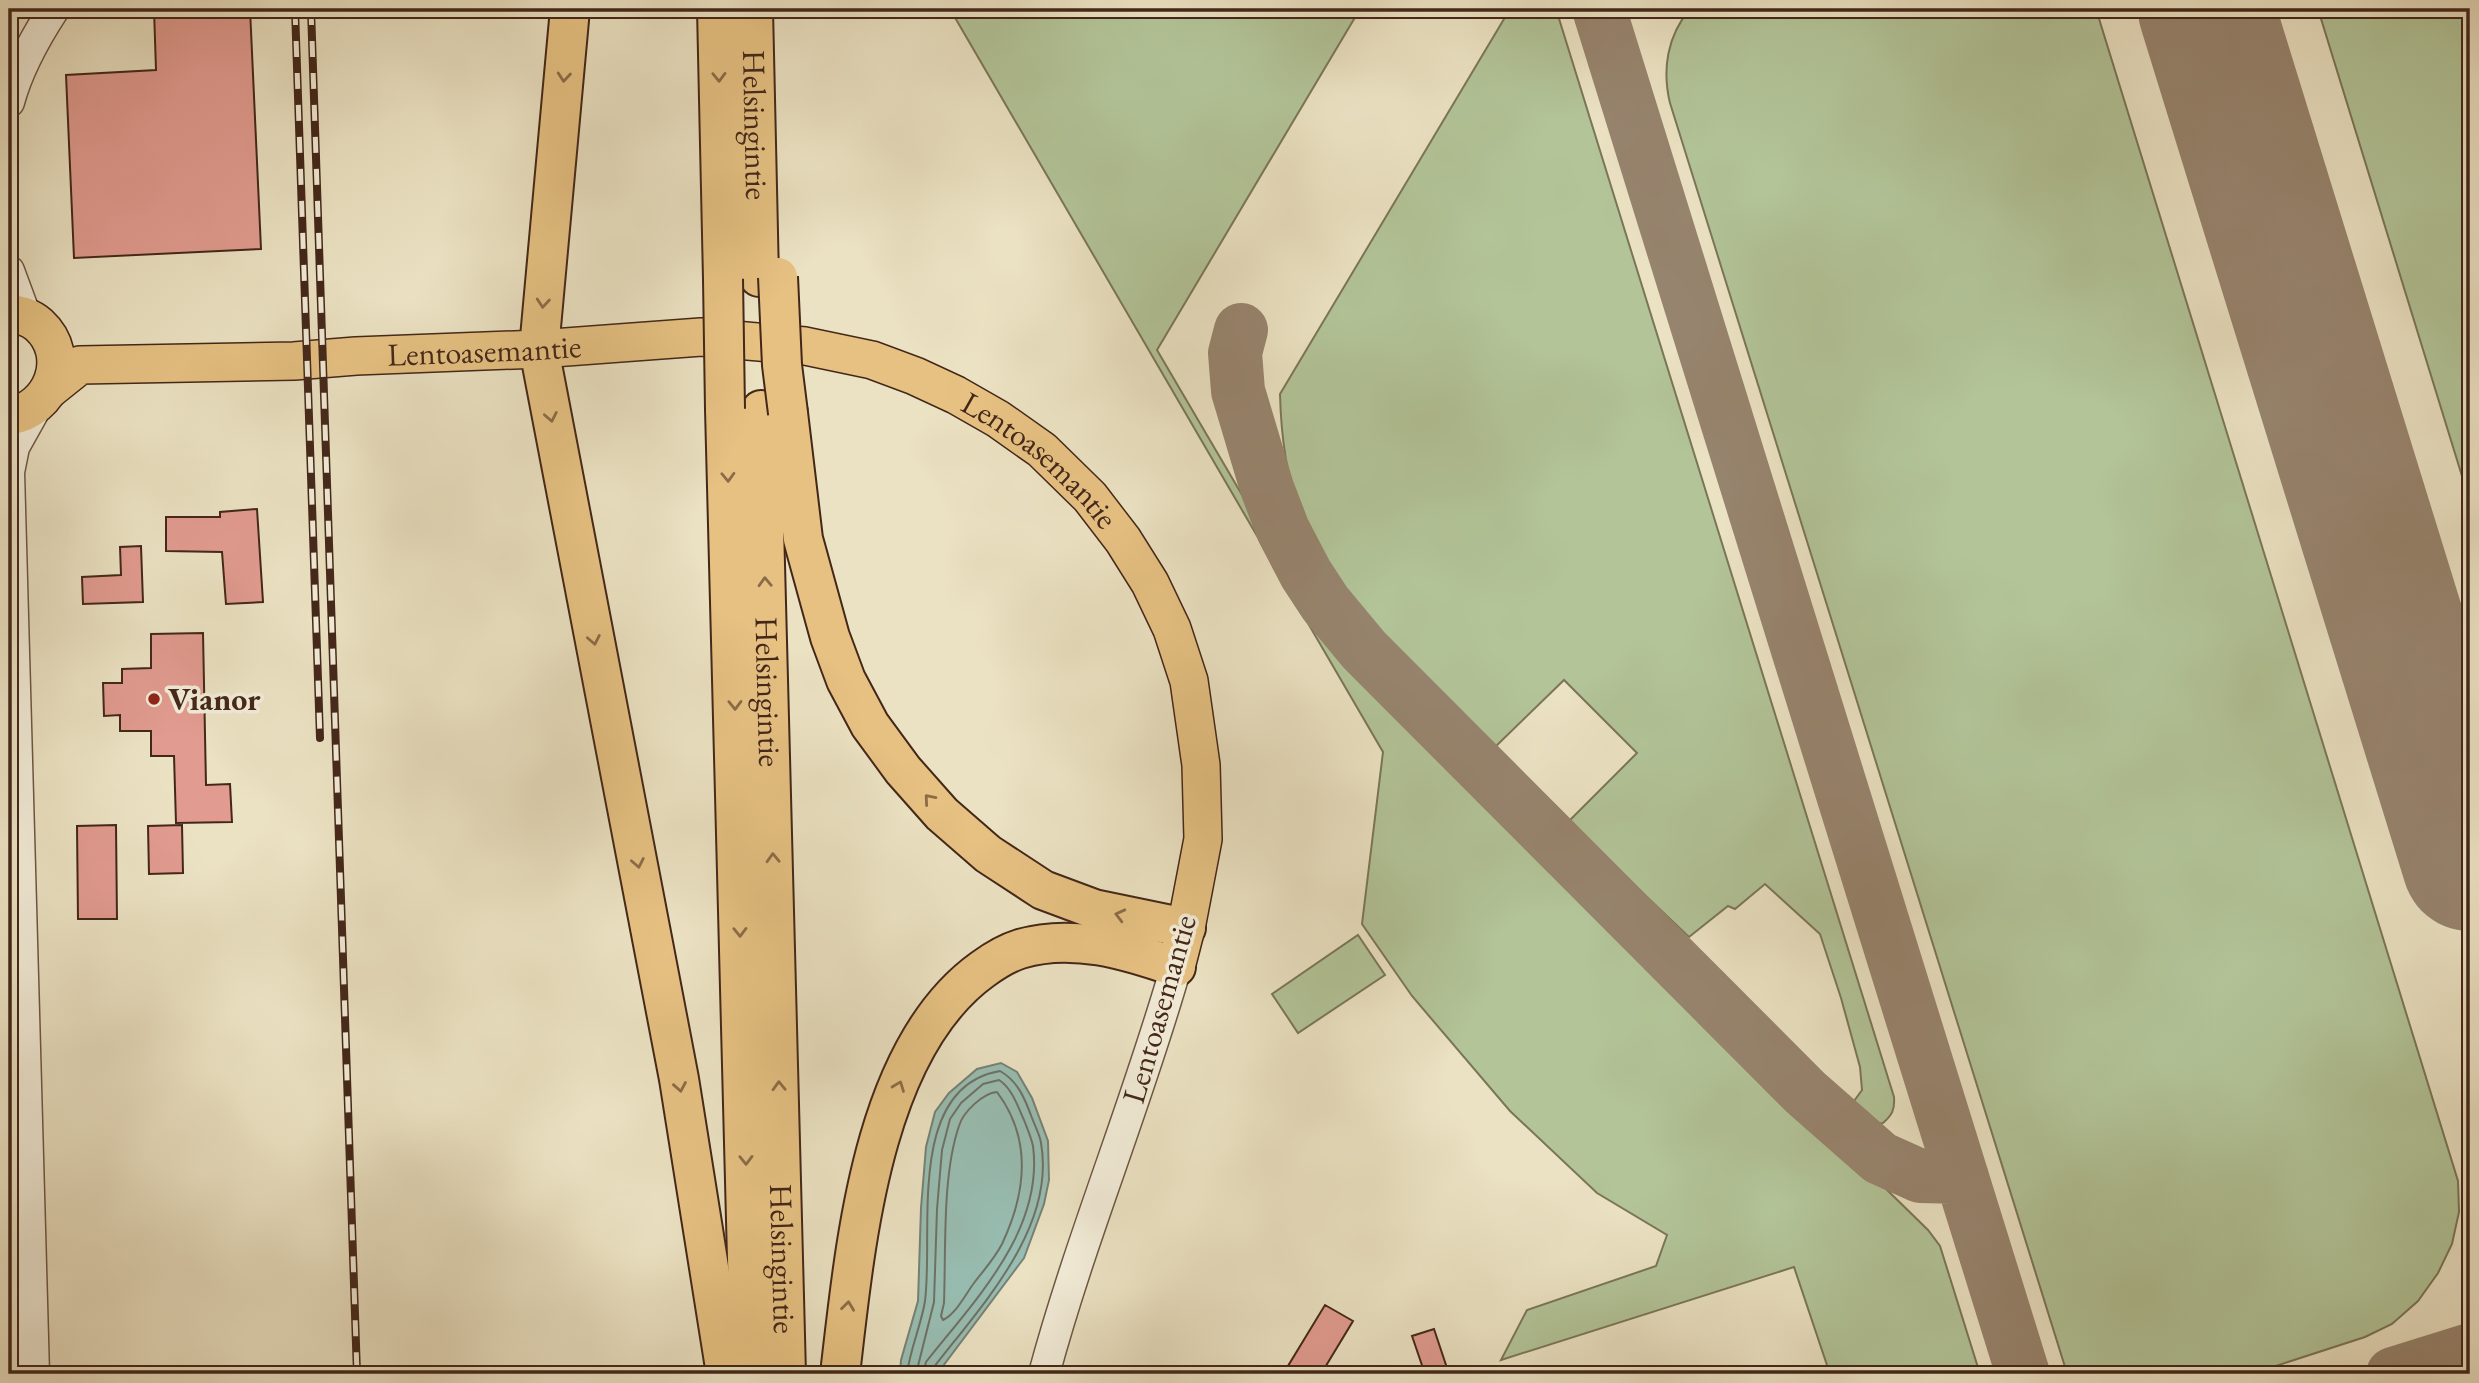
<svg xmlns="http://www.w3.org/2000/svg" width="2479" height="1383" viewBox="0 0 2479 1383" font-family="'EB Garamond',serif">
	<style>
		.green { fill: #b2c498; stroke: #7a7658; stroke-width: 2 }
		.water { fill: #98beb3; stroke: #768275; stroke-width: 2 }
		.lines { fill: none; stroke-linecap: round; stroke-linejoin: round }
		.shore { stroke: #6e7266; stroke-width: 2 }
		.taxiway { stroke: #97846e; stroke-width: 54 }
		.runway { stroke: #97846e; stroke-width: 136 }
		.building { fill: #e19b90; stroke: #432719; stroke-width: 2 }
		.minor-casing { stroke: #6d5644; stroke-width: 33 }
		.major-casing { stroke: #432719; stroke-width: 40 }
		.highway-casing { stroke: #432719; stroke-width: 42 }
		.minor { stroke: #f2ecd8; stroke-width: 30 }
		.major { stroke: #e6c182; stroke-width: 37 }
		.highway { stroke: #e6c182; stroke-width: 38 }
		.rail-casing { stroke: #432719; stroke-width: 8 }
		.rail { stroke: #f2ecd8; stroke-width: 5; stroke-dasharray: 16; stroke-linecap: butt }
		.highway-bridge-casing { stroke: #432719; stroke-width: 42; stroke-linecap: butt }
		.highway-bridge { stroke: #e6c182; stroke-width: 38 }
		.oneway { stroke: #8c6c48 }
		.poi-dot { fill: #8f2418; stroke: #f2ecd8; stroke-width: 2.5 }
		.labels { text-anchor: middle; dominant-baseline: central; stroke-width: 7; stroke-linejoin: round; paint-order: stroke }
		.street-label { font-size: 32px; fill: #432719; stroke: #f2ecd8 }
		.poi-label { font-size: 32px; font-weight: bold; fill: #432719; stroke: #f2ecd8; text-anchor: start }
	</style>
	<rect width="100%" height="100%" fill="#ebe2c3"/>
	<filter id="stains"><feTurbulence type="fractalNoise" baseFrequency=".00286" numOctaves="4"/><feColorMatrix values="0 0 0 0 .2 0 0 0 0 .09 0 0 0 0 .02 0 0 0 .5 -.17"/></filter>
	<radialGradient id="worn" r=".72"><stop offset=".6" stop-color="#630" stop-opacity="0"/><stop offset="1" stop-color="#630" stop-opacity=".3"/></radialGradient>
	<path class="green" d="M950 9H1360L1157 350 1319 626 1351 667 1397 716 1676 993 1700 1023 1735 1058 1787 1105 1835 1139 1928 1230 1940 1246 1980 1374H1830L1794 1267 1501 1360 1527 1310 1656 1266 1667 1235 1597 1193 1510 1111 1412 996 1362 924 1383 752Z
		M1510 9H1556L1894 1097C1895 1110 1892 1115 1883 1123L1865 1124 1846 1105 1854 1101 1862 1090 1860 1067 1841 998 1820 934 1765 884 1735 909 1728 906 1689 937 1568 822 1637 753 1564 680 1494 748C1434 689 1372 633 1327 562 1318 547 1307 531 1301 515 1286 477 1281 435 1280 394Z
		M1690 9H2096L2458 1181 2459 1212 2452 1244 2438 1273 2418 1301 2392 1324 2365 1337 2251 1374H2069L2066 1370 1670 103C1662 70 1667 36 1690 9Z
		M2318 9H2470V502Z
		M1358 935 1385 975 1298 1033 1272 994Z"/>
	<path class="water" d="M1001 1063 1017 1072 1032 1098 1048 1141 1049 1180 1044 1204 1024 1258 937 1374H900L901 1360 918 1301 921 1208 926 1147 935 1112 949 1093 977 1069Z"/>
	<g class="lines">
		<path class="shore" d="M997 1092C1033 1140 1026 1193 1002 1244 995 1258 983 1271 974 1283 965 1295 956 1314 943 1320L941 1316 944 1303C946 1250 942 1175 959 1126 963 1112 983 1093 997 1092Z
			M907 1374C910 1349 921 1326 925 1301 934 1233 905 1087 1000 1071 1018 1081 1025 1099 1032 1118 1035 1126 1040 1135 1041 1143 1056 1228 981 1306 934 1367L932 1374
			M916 1374 934 1302 937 1209 942 1150 950 1119 961 1103 983 1084 999 1080C1012 1088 1018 1107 1024 1120 1027 1128 1031 1137 1033 1146 1044 1231 974 1301 926 1362L923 1374"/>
		<path class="taxiway" d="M1599 9 2023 1374
			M1241 330 1235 353 1238 391 1267 488 1283 530 1306 574 1325 603 1364 650 1806 1093 1880 1158 1920 1176 1962 1177
			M2393 1374 2470 1350"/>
		<path class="runway" d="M2206 9 2470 863"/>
	</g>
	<path class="building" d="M154 9H250L261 249 74 258 66 75 156 70Z
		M257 509 263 602 226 604 222 552 166 551V517H220V512Z
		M141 546 143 602 83 604 82 577 121 575 120 547Z
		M203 633 206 785 230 784 232 822 176 823 174 756H151V731H120V715L104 716 103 683H122V669L151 668V634Z
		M116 825 117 919H78L77 826Z
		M182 825 183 873 149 874 148 826Z
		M1325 1305 1353 1321 1321 1374H1302L1288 1366Z
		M1434 1329 1449 1374H1425L1412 1336Z"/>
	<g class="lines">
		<g class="minor-casing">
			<path id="minor" d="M9 102C18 68 35 38 54 9
				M9 271 26 317
				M34 1374 9 472 14 447 38 404
				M1044 1374C1081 1237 1137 1104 1176 967"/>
		</g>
		<g class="major-casing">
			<g id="major">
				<path d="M9 313C20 315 30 317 39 325 73 356 52 410 9 416"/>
				<path id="s1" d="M50 389 80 365 294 361 356 356 539 349 701 337 805 346 872 360 915 376 956 395 998 419 1042 450 1090 497 1123 540 1150 583 1172 629 1189 681 1201 765 1203 839 1186 928 1176 967"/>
			</g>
		</g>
		<g class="highway-casing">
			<g id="highway">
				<path d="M570 9 539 349 679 1079 726 1374"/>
				<path d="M717 9 723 279"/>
				<path id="s2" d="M753 9 759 277"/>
				<path d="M725 409 750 1374"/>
				<path id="s3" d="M761 410 786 1374"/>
				<path d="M788 413 803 539 830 637 846 680 870 725 903 770 942 814 988 854 1043 890 1094 909 1186 928"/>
				<path d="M840 1374C855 1248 871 1049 983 969 994 961 1007 953 1020 949 1072 933 1127 950 1176 967"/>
			</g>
		</g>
		<use href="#minor" class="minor"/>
		<use href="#major" class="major"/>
		<use href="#highway" class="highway"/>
		<g class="rail-casing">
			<path id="rail" d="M295 9 320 738
				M311 9 357 1374"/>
		</g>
		<use href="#rail" class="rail"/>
		<g class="highway-bridge-casing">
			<path id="highway-bridge" d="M778 277 782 365 788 413
				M723 279 725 409"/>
		</g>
		<use href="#highway-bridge" class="highway-bridge"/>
	</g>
	<defs><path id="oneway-chevron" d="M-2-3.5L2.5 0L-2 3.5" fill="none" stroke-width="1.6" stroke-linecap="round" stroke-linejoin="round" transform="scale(1.75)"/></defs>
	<g class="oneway">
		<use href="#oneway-chevron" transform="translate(564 77) rotate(95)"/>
		<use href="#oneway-chevron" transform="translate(719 77) rotate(89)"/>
		<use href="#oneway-chevron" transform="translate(543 303) rotate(95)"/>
		<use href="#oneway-chevron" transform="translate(551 417) rotate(79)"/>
		<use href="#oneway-chevron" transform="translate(728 477) rotate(88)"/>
		<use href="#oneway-chevron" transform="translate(765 582) rotate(-92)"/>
		<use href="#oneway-chevron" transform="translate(594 640) rotate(79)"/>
		<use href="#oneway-chevron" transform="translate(735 705) rotate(89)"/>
		<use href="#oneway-chevron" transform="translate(929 799) rotate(-131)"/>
		<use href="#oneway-chevron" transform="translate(773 858) rotate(-92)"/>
		<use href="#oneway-chevron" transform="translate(638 863) rotate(79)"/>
		<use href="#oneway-chevron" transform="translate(1120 915) rotate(-166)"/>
		<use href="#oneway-chevron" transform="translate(740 932) rotate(89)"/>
		<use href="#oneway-chevron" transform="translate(779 1086) rotate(-92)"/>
		<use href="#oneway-chevron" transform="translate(899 1086) rotate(-69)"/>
		<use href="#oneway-chevron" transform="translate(680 1087) rotate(80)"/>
		<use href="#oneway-chevron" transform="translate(746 1160) rotate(89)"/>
		<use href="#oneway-chevron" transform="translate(848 1306) rotate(-83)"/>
	</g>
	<circle class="poi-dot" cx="154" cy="699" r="7"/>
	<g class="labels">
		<g class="street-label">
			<text stroke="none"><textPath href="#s2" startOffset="116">Helsingintie</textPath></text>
			<text stroke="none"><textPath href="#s1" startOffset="443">Lentoasemantie</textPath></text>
			<text stroke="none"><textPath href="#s1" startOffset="1031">Lentoasemantie</textPath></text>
			<text stroke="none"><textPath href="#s3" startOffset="282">Helsingintie</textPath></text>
			<text transform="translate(1159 1009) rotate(-74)">Lentoasemantie</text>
			<text stroke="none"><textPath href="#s3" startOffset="849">Helsingintie</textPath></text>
		</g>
		<g class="poi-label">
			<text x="168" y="699">Vianor</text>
		</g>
	</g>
	<rect width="2479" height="1383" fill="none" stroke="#ebe2c3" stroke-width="35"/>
	<rect x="10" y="10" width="2458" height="1362" fill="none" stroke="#432719" stroke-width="3.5"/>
	<rect x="18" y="18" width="2444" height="1348" fill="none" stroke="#432719" stroke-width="2"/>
	<rect width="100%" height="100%" filter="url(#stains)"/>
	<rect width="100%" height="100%" fill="url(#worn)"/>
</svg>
